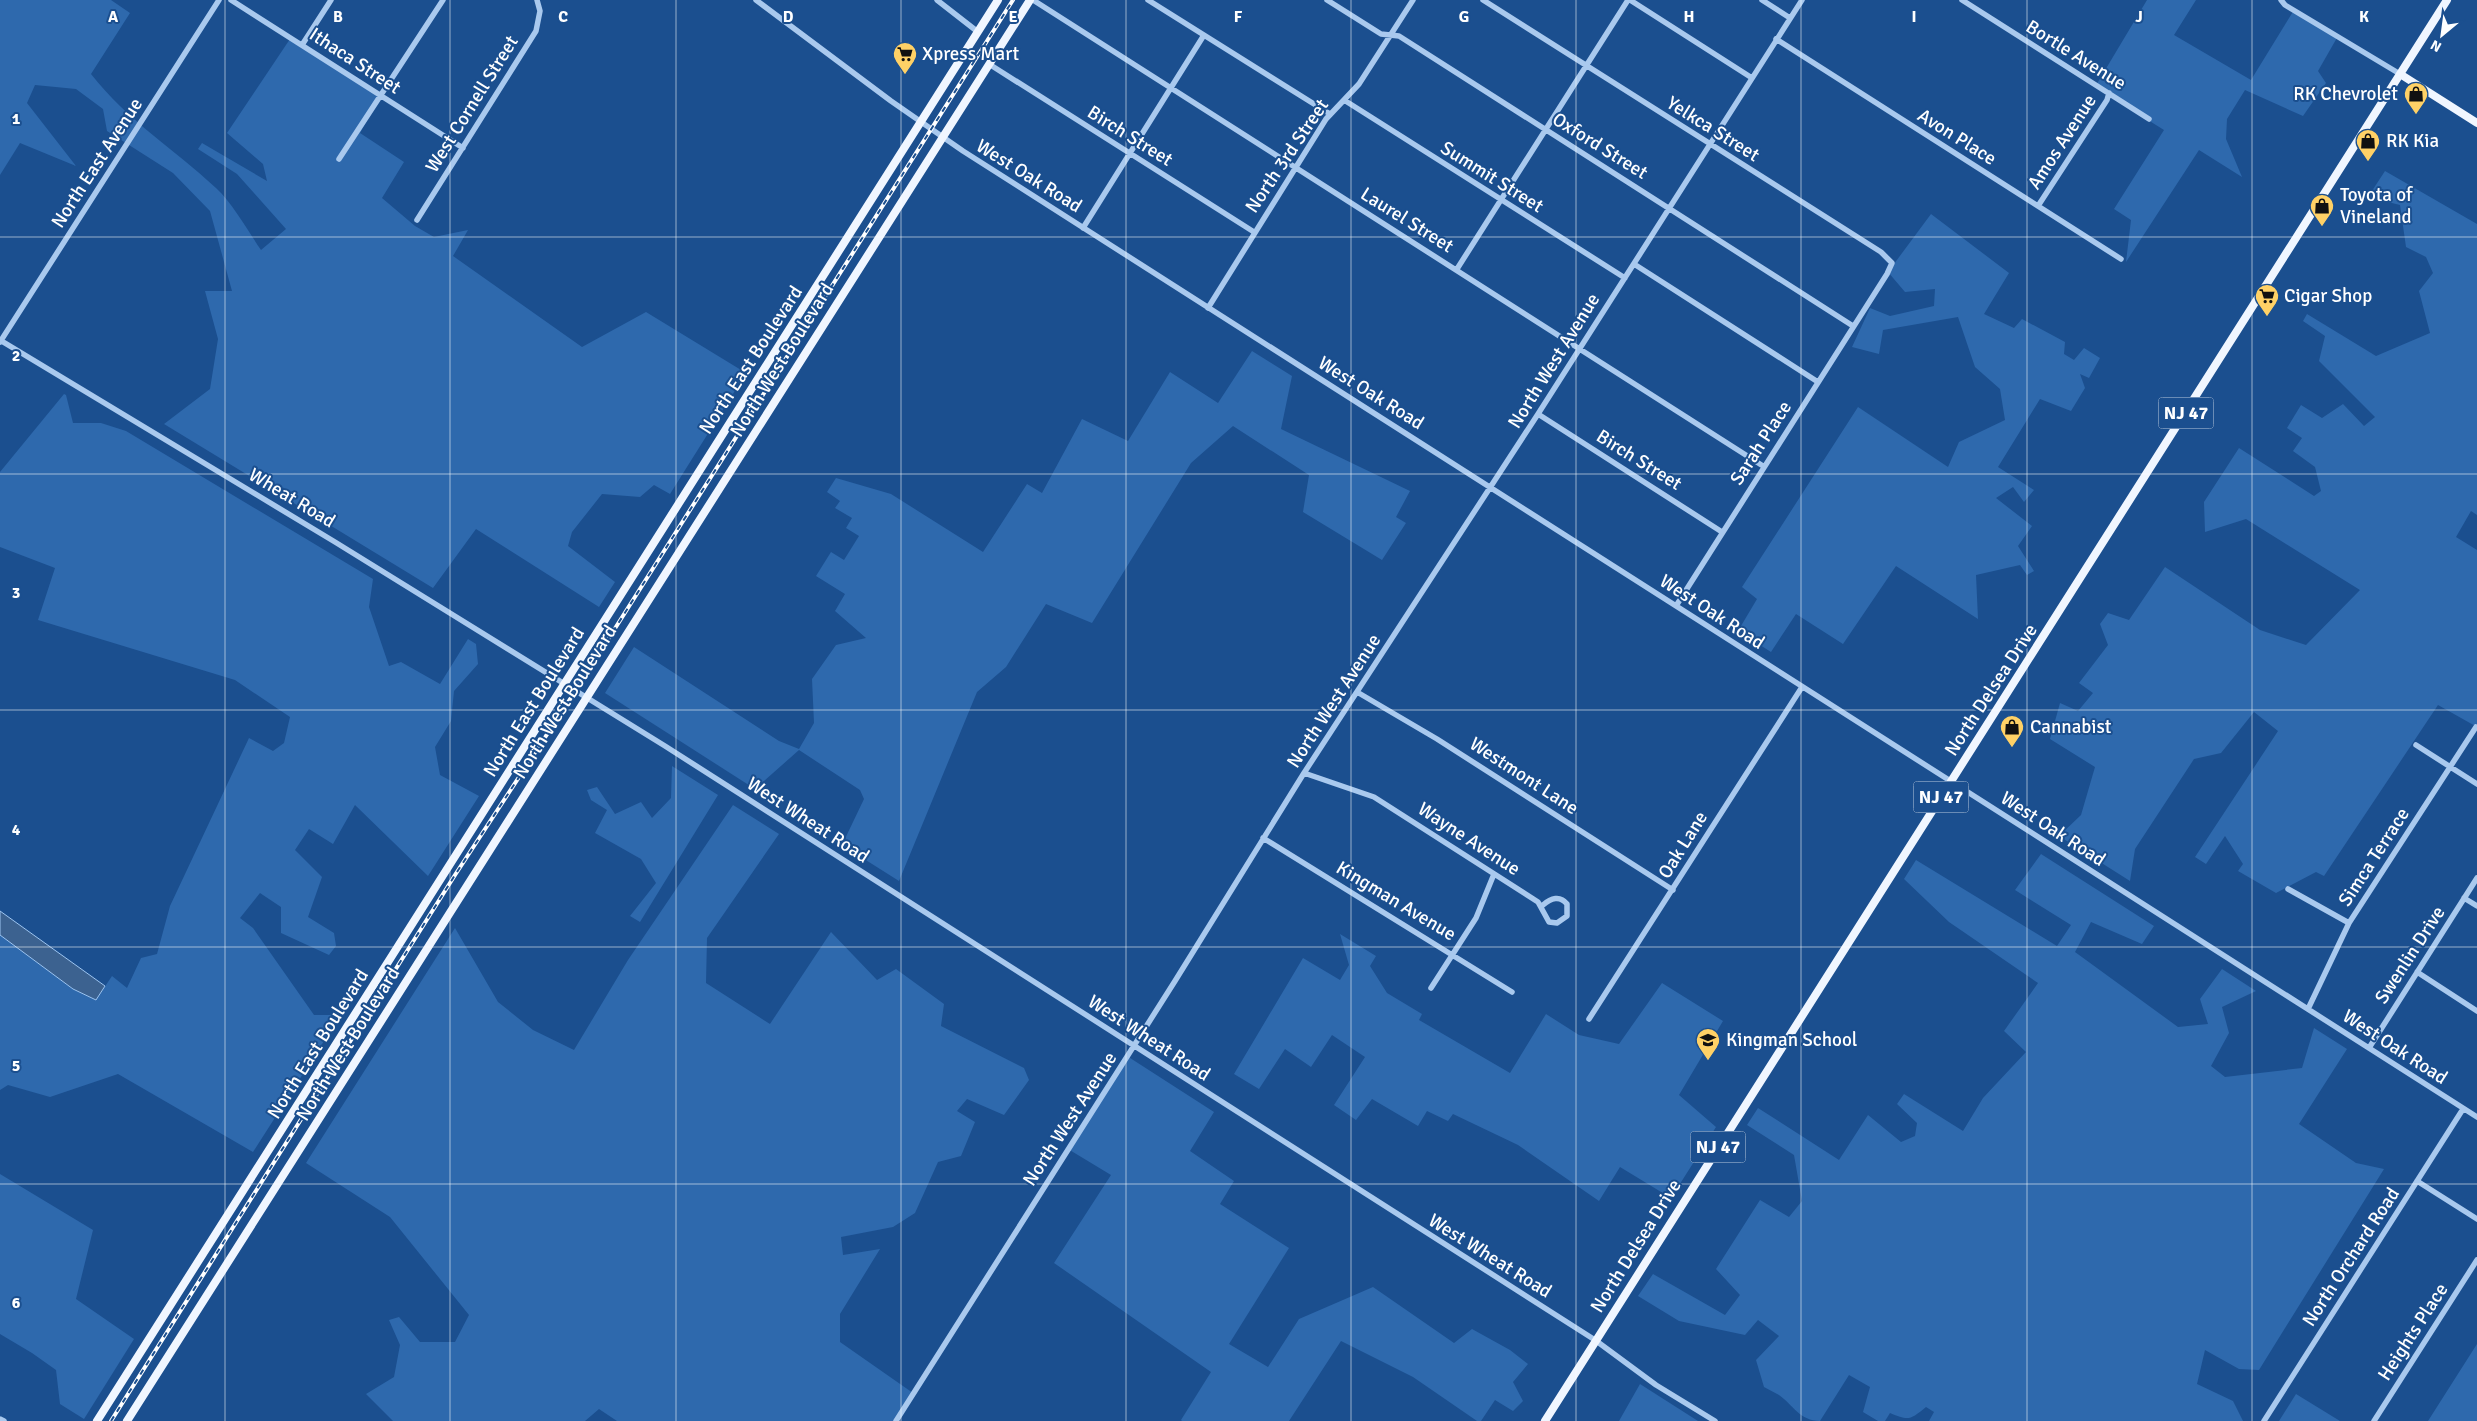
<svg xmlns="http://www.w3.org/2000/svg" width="2477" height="1421" viewBox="0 0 2477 1421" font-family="Signika,sans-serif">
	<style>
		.green { fill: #2e69ad }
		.water { fill: #3c6290; stroke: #9cc4f0 }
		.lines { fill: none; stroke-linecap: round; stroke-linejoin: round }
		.minor { stroke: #a9c9ee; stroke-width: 5.5 }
		.major { stroke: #f0f6ff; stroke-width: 8 }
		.rail-casing { stroke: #fff; stroke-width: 4 }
		.rail { stroke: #1b4f8f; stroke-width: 2; stroke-dasharray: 5.5; stroke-linecap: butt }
		.grid { fill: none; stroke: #fff; stroke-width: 1; stroke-opacity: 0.55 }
		.labels { text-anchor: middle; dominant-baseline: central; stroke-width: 4; stroke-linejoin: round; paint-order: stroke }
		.shield { fill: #1b4f8f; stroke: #bbcadd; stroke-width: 1 }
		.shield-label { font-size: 18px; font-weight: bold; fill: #fff }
		.poi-label { font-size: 19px; fill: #fff; stroke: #1b4f8f; text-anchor: start }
		.street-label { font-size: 19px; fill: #fff; stroke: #1b4f8f }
		.grid-label { font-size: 16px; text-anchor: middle; font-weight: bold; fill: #fff; stroke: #1b4f8f; stroke-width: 4; stroke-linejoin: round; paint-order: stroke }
	</style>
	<rect width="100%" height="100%" fill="#1b4f8f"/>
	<path class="green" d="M0 0H111L130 13 91 74C129 122 173 148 216 188 233 204 248 231 261 250L286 229 237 174 198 149 202 143 267 181 263 164 227 133 290 39 381 95 360 133 404 162 382 198 415 226 434 237 468 230 453 256 582 347 646 312 746 373 670 494 654 485 640 497 602 494 572 532 568 546 615 582 599 607 476 529 433 588 164 424 210 389 218 339 205 291H232L210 211 173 173 107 131 103 109 76 89 35 85 27 103 76 166 20 143 0 175Z
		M2147 0H2196L2174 35 2251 80 2294 10 2338 36 2318 71 2326 83 2303 116 2245 90 2227 119 2226 139 2242 177 2199 150 2126 262 2131 220 2114 209 2164 130 2095 87Z
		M2385 171 2477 224V515L2471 511 2456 537 2477 550V727L2438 705 2324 876 2316 872 2276 893 2238 871 2243 864 2225 836 2206 864 2195 857 2278 731 2254 712 2221 753 2194 759 2135 849 2130 881 2059 836 2081 815 2095 767 2050 739 2060 703 2078 711 2093 693 2079 683 2108 645 2100 624 2108 613 2129 620 2165 567 2260 630 2306 645 2360 590 2246 519 2205 532 2204 502 2239 448 2314 496 2321 491 2315 467 2293 451 2302 438 2287 428 2301 405 2322 418 2343 404 2364 426 2375 417 2319 361 2325 336 2303 321 2307 314 2376 356 2430 333 2419 291 2433 273 2426 257 2406 247 2400 205 2368 197Z
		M1931 214 2009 273 1984 314 2014 328 2022 319 2065 342 2064 354 2074 360 2084 348 2100 358 2089 378 2080 374 2085 388 2071 411 2040 399 1998 467 2034 490 2024 502 2013 487 1996 498 2032 526 2018 546 2034 571 2027 575 2020 565 1976 575 1978 619 1896 566 1843 644 1796 614 1771 652 1738 631 1757 599 1742 587 1858 407 1948 467 1959 442 2005 420 2000 389 1975 367 1958 317 1883 330 1879 354 1852 347 1870 308 1890 316 1934 306 1935 289 1905 292 1888 272Z
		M1252 351 1292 376 1281 429 1410 491 1396 517 1406 523 1382 560 1303 512 1309 475 1233 426 1191 463 1092 623 1046 604 1006 667 977 692 899 881 842 845 864 799 860 790 799 750 755 789 605 693 634 647 779 741 799 749 814 723 812 679 836 645 866 638 835 611 845 594 816 576 831 552 844 560 859 536 846 528 852 518 835 508 840 501 827 492 836 478 891 494 983 552 1027 484 1042 493 1082 419 1128 441 1170 372 1218 403Z
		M64 394 66 395 73 423H101L126 431 373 579 369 607 389 666 401 662 440 684 468 639 476 644 478 664 454 691 451 721 435 747 440 775 479 796 428 876 355 805 333 844 309 829 295 850 322 877 308 917 334 933 336 946 329 955 281 933V907L260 893 240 918 253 928 314 1015H334L338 1019 253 1152 118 1074 50 1097 8 1085 0 1090V935L73 989 96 1000 112 976 127 988 141 958 157 954 170 906 249 738 273 751 284 743 290 717 235 680 38 620 55 568 0 547V472Z
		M672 766 718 795 640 922 630 916 656 883 641 859 595 833 607 810 591 800 587 790 597 787 615 814 641 802 652 818 671 798Z
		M733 805 779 834 707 938 706 983 770 1024 831 932 877 980 896 969 944 1004 941 1026 1024 1068 1029 1080 1004 1115 967 1099 957 1111 975 1122 961 1156 938 1162 915 1213 893 1227 841 1237 843 1255 880 1249 840 1314V1342L913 1393 895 1421H617L599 1409 585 1421H393L366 1394 394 1377 400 1345 389 1320 399 1317 420 1342H455L469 1315 390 1217 306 1163 455 928 498 1002 533 1030 574 1050 628 960Z
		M2041 854 2154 926 2142 944 2091 922 2075 952 2178 1027 2208 1024 2200 999 2222 969 2256 991 2222 1007 2229 1033 2211 1066 2225 1077 2302 1068 2314 1028 2347 1049 2299 1124 2356 1163 2384 1169 2259 1370 2239 1369 2205 1350 2197 1384 2233 1401 2243 1421H1929L1934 1412 1926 1407C1910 1420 1909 1421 1890 1413L1885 1421H1878L1863 1412 1870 1387 1849 1375 1820 1421C1800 1421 1793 1405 1779 1395 1774 1392 1769 1390 1764 1387L1756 1360 1779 1336 1758 1320 1745 1335 1679 1321 1638 1296 1653 1274 1725 1315 1740 1295 1716 1269 1760 1200 1789 1217 1802 1201 1794 1155 1747 1125 1758 1108 1839 1160 1868 1115 1901 1142 1915 1136 1917 1123 1897 1104 1904 1094 1963 1131 1983 1098 2026 1052 2004 1031 2038 983 1949 922 1904 879 1916 860 2057 946 2071 925 2015 890Z
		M1340 934 1376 956 1370 966 1387 993 1422 1014 1419 1020 1510 1073 1546 1014 1579 1035 1619 1044 1662 983 1723 1021 1679 1095 1716 1127 1671 1198 1620 1167 1599 1201 1518 1145 1453 1114 1448 1121 1427 1111 1418 1126 1372 1099 1356 1120 1334 1105 1365 1057 1332 1035 1311 1067 1285 1049 1259 1089 1234 1074 1303 958 1340 980 1349 965Z
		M1127 1056 1214 1112 1190 1151 1234 1181 1220 1204 1289 1248 1229 1344 1268 1367 1299 1319 1373 1287 1454 1343 1472 1329 1510 1350 1528 1364 1513 1382 1523 1401 1513 1411 1495 1400 1481 1421H1477L1413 1377 1341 1341 1289 1421H1182L1181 1420 1211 1372 1054 1263 1111 1175 1068 1149Z
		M0 1174 93 1230 76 1299 134 1339 84 1419 60 1404 56 1370 32 1353 0 1334Z
		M2477 1344V1421H2428Z
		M1640 1384 1698 1421H1619Z
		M2296 1394 2340 1421H2279Z"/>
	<path class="water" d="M0 911 105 986 96 1000 73 989 0 935Z"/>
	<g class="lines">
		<path class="minor" d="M231 0 463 148
			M756 0 891 101 963 151 2477 1117
			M937 0 978 32
			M1033 0 1763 466
			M1148 0 1330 114
			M1327 0 1381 34 1399 36 1853 326
			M1483 0 1881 252 1892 263 1887 274 1676 606
			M1630 0 1752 78
			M1762 0 1790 18
			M1962 0 2149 119
			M2281 0 2285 5 2400 74
			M1776 39 2121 259
			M302 45 331 0
			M989 64 1254 232
			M1344 100 1625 278
			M339 159 443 0
			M2038 206 2107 100 2109 93
			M417 220 536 31 540 11 537 0
			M1083 228 1204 35
			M1634 264 1818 382
			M1457 269 1628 0
			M1208 308 1326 119 1359 84 1413 0
			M0 340 335 542 665 746 1595 1340 1656 1385 1715 1421
			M0 342 219 0
			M1538 414 1722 532
			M1357 692 1437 739 1673 890
			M2416 745 2477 784
			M1304 773 1374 797 1538 902 1549 922 1557 923 1567 916V904C1560 895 1551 898 1543 905
			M1263 838 1512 992
			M2288 889 2349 923
			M2464 898 2477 906
			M2417 972 2477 1011
			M1431 988 1476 918 1494 874
			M2308 1009 2349 923 2476 727
			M1589 1019 1802 687
			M2369 1048 2477 878
			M2417 1181 2477 1219
			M0 1419 4 1421
			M896 1421 1175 981 1304 773 1538 414 1802 0
			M2264 1421 2463 1109
			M2374 1421 2477 1260"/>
		<path class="major" d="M2400 74 2477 123
			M97 1421 998 0
			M127 1421 1030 0
			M1545 1421 2447 0"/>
		<g class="rail-casing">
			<path id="rail" d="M111 1421 455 875 576 690 1013 0"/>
		</g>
		<use href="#rail" class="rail"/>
	</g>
	<path class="grid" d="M225 0V1421M450 0V1421M676 0V1421M901 0V1421M1126 0V1421M1351 0V1421M1576 0V1421M1801 0V1421M2027 0V1421M2252 0V1421M0 237H2477M0 474H2477M0 710H2477M0 947H2477M0 1184H2477"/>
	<defs>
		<g id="supermarket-pin" transform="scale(1.25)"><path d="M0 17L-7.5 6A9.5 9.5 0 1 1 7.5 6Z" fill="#ffd166" stroke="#1b4f8f"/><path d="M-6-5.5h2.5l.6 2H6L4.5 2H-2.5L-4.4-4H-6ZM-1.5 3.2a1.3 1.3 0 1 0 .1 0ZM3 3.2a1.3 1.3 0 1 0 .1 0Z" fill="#111"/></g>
		<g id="shop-pin" transform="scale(1.25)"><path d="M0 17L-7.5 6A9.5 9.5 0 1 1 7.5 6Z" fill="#ffd166" stroke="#1b4f8f"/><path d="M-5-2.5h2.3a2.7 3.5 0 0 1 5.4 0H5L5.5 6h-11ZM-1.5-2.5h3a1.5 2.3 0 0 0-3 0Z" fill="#111"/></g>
		<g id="school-pin" transform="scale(1.25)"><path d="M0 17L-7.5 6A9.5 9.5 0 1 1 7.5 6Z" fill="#ffd166" stroke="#1b4f8f"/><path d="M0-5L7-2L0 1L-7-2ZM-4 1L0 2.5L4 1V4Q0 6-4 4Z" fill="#111"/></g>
	</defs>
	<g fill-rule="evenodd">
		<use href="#supermarket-pin" x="905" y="54"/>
		<use href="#shop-pin" x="2416" y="94"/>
		<use href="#shop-pin" x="2368" y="141"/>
		<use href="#shop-pin" x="2322" y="206"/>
		<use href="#supermarket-pin" x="2267" y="296"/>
		<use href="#shop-pin" x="2012" y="727"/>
		<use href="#school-pin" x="1708" y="1040"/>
	</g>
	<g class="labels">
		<g class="shield">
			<rect x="2158.5" y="397.5" width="55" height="31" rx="4"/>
			<rect x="1913.5" y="781.5" width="55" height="31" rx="4"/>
			<rect x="1690.5" y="1131.5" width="55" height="31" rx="4"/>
		</g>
		<g class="shield-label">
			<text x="2186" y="413">NJ 47</text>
			<text x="1941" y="797">NJ 47</text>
			<text x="1718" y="1147">NJ 47</text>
		</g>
		<g class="poi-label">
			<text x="922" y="54">Xpress Mart</text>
			<text x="2398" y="94" text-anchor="end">RK Chevrolet</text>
			<text x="2386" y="141">RK Kia</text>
			<text x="2340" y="195">Toyota of<tspan x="2340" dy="22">Vineland</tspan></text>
			<text x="2284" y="296">Cigar Shop</text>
			<text x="2030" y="727">Cannabist</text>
			<text x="1726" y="1040">Kingman School</text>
		</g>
		<g class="street-label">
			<text transform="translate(2076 55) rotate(32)">Bortle Avenue</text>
			<text transform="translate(355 61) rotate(33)">Ithaca Street</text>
			<text transform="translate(472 104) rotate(-58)">West Cornell Street</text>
			<text transform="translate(1713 129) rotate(32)">Yelkca Street</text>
			<text transform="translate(1130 136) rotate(32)">Birch Street</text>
			<text transform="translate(1957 137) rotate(32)">Avon Place</text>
			<text transform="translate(2062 142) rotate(-57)">Amos Avenue</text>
			<text transform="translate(1600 146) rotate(32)">Oxford Street</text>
			<text transform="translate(1287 156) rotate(-56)">North 3rd Street</text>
			<text transform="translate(97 163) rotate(-57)">North East Avenue</text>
			<text transform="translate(1029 176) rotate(32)">West Oak Road</text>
			<text transform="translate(1492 177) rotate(32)">Summit Street</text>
			<text transform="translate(1407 220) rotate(32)">Laurel Street</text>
			<text transform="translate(751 360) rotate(-57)">North East Boulevard</text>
			<text transform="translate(782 360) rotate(-58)">North West Boulevard</text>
			<text transform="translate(1554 361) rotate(-58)">North West Avenue</text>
			<text transform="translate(1371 393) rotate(32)">West Oak Road</text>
			<text transform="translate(1761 443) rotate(-57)">Sarah Place</text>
			<text transform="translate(1639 460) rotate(32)">Birch Street</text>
			<text transform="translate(292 498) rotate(31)">Wheat Road</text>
			<text transform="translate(1712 612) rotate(33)">West Oak Road</text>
			<text transform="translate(1991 690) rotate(-57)">North Delsea Drive</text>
			<text transform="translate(1334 701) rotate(-57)">North West Avenue</text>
			<text transform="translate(534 702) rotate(-58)">North East Boulevard</text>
			<text transform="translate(565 702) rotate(-58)">North West Boulevard</text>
			<text transform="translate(1524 776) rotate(33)">Westmont Lane</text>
			<text transform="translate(808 820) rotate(33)">West Wheat Road</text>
			<text transform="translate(2053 829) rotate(33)">West Oak Road</text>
			<text transform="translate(1469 839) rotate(33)">Wayne Avenue</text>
			<text transform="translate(1683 845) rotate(-58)">Oak Lane</text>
			<text transform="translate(2374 857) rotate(-57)">Simca Terrace</text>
			<text transform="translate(1396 901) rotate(31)">Kingman Avenue</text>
			<text transform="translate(2410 955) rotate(-57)">Swenlin Drive</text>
			<text transform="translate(1149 1038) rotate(33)">West Wheat Road</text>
			<text transform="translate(318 1044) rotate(-58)">North East Boulevard</text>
			<text transform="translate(348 1044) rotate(-58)">North West Boulevard</text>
			<text transform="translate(2395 1047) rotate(33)">West Oak Road</text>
			<text transform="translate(1070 1119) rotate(-57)">North West Avenue</text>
			<text transform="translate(1636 1246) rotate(-58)">North Delsea Drive</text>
			<text transform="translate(1490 1256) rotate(32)">West Wheat Road</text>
			<text transform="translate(2351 1257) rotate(-57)">North Orchard Road</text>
			<text transform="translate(2413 1332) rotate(-57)">Heights Place</text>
		</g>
	</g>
	<g class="grid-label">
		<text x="113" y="22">A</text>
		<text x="338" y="22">B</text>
		<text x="563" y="22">C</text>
		<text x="788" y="22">D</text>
		<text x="1013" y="22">E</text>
		<text x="1238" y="22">F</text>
		<text x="1464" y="22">G</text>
		<text x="1689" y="22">H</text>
		<text x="1914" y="22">I</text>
		<text x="2139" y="22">J</text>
		<text x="2364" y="22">K</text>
		<text x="16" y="124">1</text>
		<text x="16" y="361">2</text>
		<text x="16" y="598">3</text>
		<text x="16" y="835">4</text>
		<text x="16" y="1071">5</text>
		<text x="16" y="1308">6</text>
	</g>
	<g transform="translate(2442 35) rotate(209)" stroke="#1b4f8f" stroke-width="4" paint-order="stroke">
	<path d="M0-4L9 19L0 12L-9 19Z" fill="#ffffff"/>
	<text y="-8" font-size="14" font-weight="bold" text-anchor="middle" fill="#ffffff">N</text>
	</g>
</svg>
